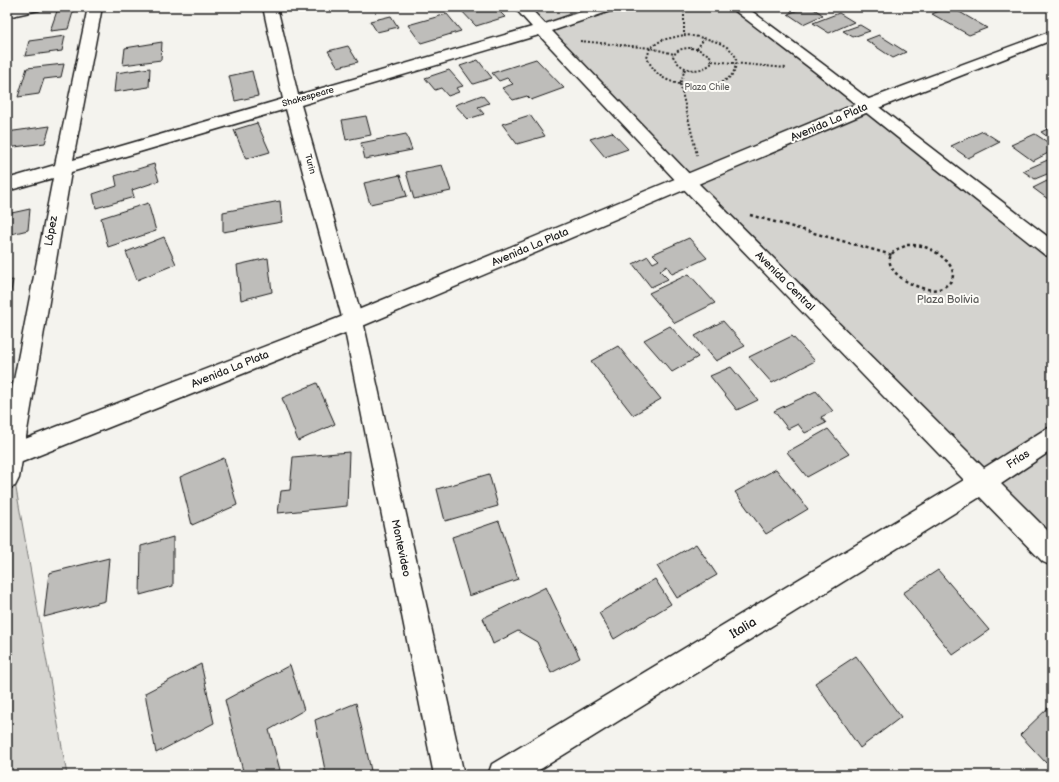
<svg xmlns="http://www.w3.org/2000/svg" width="1059" height="782" viewBox="0 0 1059 782" font-family="'Balsamiq Sans',sans-serif">
	<style>
		.green { fill: #d4d3cf; stroke: #787876 }
		.building { fill: #bebdba; stroke: #1c1c1c }
		.lines { fill: none; stroke-linecap: round; stroke-linejoin: round }
		.street-casing { stroke: #1c1c1c; stroke-width: 3 }
		.secondary-casing { stroke: #1c1c1c; stroke-width: 3 }
		.path-far1 { stroke: #1c1c1c; stroke-width: 2; stroke-dasharray: 2 2; stroke-linecap: butt }
		.path { stroke: #1c1c1c; stroke-width: 2.5; stroke-dasharray: 3 3; stroke-linecap: butt }
		.street { fill: #fdfcf7; fill-rule: evenodd }
		.secondary { fill: #fdfcf7; fill-rule: evenodd }
		.labels { text-anchor: middle; dominant-baseline: central; stroke-width: 4; stroke-linejoin: round; paint-order: stroke }
		.far-park-label { font-size: 9px; fill: #5c5c5b; stroke: #fdfcf7 }
		.far-street-label { font-size: 9px; fill: #1c1c1c; stroke: #fdfcf7 }
		.street-label { font-size: 11px; fill: #1c1c1c; stroke: #fdfcf7 }
		.park-label { font-size: 11px; fill: #5c5c5b; stroke: #fdfcf7 }
		.near-street-label { font-size: 13px; fill: #1c1c1c; stroke: #fdfcf7 }
	</style>
	<rect width="100%" height="100%" fill="#f4f3ee"/>
	<filter id="ink" filterUnits="userSpaceOnUse"><feTurbulence type="fractalNoise" baseFrequency=".025" numOctaves="2"/><feDisplacementMap in="SourceGraphic" scale="8" xChannelSelector="R" yChannelSelector="G"/><feConvolveMatrix kernelMatrix="1 2 1 2 8 2 1 2 1" color-interpolation-filters="sRGB"/></filter>
	<g filter="url(#ink)">
		<path class="green" d="M517 7H737L1052 250V557Z
			M10 455 67 775H7V457Z"/>
		<path class="building" d="M458 7H495L505 17 476 26Z
			M805 7H811L823 15 803 24 788 14Z
			M949 7H951L987 28 969 35 932 14Z
			M74 9 68 29 50 31 57 11Z
			M839 13 854 22 829 33 813 23Z
			M447 14 461 31 421 43 408 25Z
			M391 16 398 27 377 32 370 21Z
			M860 25 870 31 853 37 843 31Z
			M879 35 906 52 893 58 866 40Z
			M65 36 62 51 25 56 29 41Z
			M162 42 161 60 123 65 125 48Z
			M348 46 358 62 338 67 328 51Z
			M536 59 564 88 531 100 527 96 513 100 502 88 513 84 507 78 499 81 492 73Z
			M478 60 492 78 473 84 460 66Z
			M64 64 61 77 44 79 39 94 18 97 27 68Z
			M150 68 149 87 114 92 116 73Z
			M449 70 463 86 456 88 459 92 448 96 441 88 435 90 425 78Z
			M252 71 258 96 235 101 229 76Z
			M482 95 489 103 478 107 484 114 468 119 455 105Z
			M530 115 545 136 517 144 502 124Z
			M366 116 371 135 346 140 342 120Z
			M257 123 270 152 246 159 234 130Z
			M50 126 45 143 7 148V132Z
			M1052 127V140L1041 132Z
			M983 131 1000 142 968 158 951 146Z
			M612 132 628 149 605 157 590 139Z
			M406 134 412 150 365 159 361 143Z
			M1035 134 1052 145V151L1033 161 1011 145Z
			M1052 158V172L1035 179 1023 171Z
			M154 164 159 181 132 190 134 197 96 208 93 194 117 186 115 176Z
			M442 165 451 191 414 199 406 172Z
			M400 175 407 196 370 204 364 183Z
			M1047 181 1052 185V202L1033 188Z
			M280 201 282 222 223 232V212Z
			M148 203 156 231 108 247 101 218Z
			M30 209 28 230 7 235V214Z
			M164 237 176 264 137 280 126 252Z
			M689 238 707 258 672 274 667 266 660 271 668 279 651 287 633 264 648 256 653 263 659 260 653 254Z
			M268 258 272 292 241 300 237 265Z
			M689 274 715 303 675 323 649 293Z
			M13 280 8 309H7V281Z
			M723 321 745 346 716 361 695 336Z
			M670 326 698 357 672 372 644 340Z
			M792 336 815 361 772 383 749 357Z
			M618 346 661 399 633 415 591 361Z
			M731 367 758 400 737 410 710 376Z
			M317 383 335 424 298 441 282 398Z
			M816 391 833 411 821 417 826 423 805 433 798 424 788 429 774 411Z
			M828 429 849 454 807 477 787 452Z
			M349 452 347 506 278 513 281 491 290 490 293 457Z
			M224 458 237 505 192 525 180 477Z
			M776 469 808 509 766 534 735 492Z
			M489 474 498 506 445 521 437 489Z
			M499 521 518 579 469 596 452 537Z
			M173 537V586L140 595 141 546Z
			M696 544 717 575 677 598 657 566Z
			M109 558 105 601 44 617 49 573Z
			M938 570 989 630 953 655 903 593Z
			M655 579 671 604 614 639 599 613Z
			M546 587 580 658 551 673 537 642 518 631 493 644 483 618Z
			M856 656 901 717 860 748 815 683Z
			M201 664 214 723 156 753 145 693Z
			M290 665 304 710 269 730 280 770 271 775H244L225 700Z
			M356 703 372 775H326L315 720Z
			M1052 704V757L1046 763 1020 735Z"/>
		<g class="lines">
			<g class="street-casing">
				<path id="street" d="M15 7H41L39 10 7 17V9Z
					M88 7H102L73 160 283 99 263 7H277L298 95 532 27 514 7H529L545 24 595 7H615L613 10 552 31 693 178 984 468 1044 430 1052 427V450L1001 484 1052 535V566L1043 562 980 497 531 775H488L492 764 964 480 681 186 539 35 301 105 363 321 464 775H434L343 321 286 109 71 172 19 478 15 486 7 489V416L53 178 7 191V179L55 165Z
					M730 7H746L824 65 1052 240V257L1045 255 814 71Z"/>
			</g>
			<g class="secondary-casing">
				<path id="secondary" d="M1052 31V40L873 110 360 327 7 468V446L346 315 861 102Z"/>
			</g>
			<path class="path-far1" d="M684 7V34
				M684 35C698 36 739 43 736 63 735 69 734 73 730 77 714 90 679 88 662 77 655 72 651 66 647 58L650 48 662 40Z
				M580 41 651 48 674 54
				M691 48C699 49 705 52 711 57V64C698 74 680 71 673 56 678 49 683 48 691 48Z
				M697 49 705 37
				M712 61 786 68
				M685 69 680 84 697 155"/>
			<path class="path" d="M750 215 892 255
				M907 245C913 245 920 245 925 247 942 253 968 275 942 288 922 297 872 267 896 250 899 248 904 247 907 245Z"/>
			<use href="#street" class="street"/>
			<use href="#secondary" class="secondary"/>
		</g>
	</g>
	<g class="labels">
		<g class="far-park-label">
			<text x="707" y="87">Plaza Chile</text>
		</g>
		<g class="far-street-label">
			<text transform="translate(308 97) rotate(-16)">Shakespeare</text>
			<text transform="translate(310 164) rotate(75)">Turin</text>
		</g>
		<g class="street-label">
			<text transform="translate(829 122) rotate(-23)">Avenida La Plata</text>
			<text transform="translate(51 231) rotate(-80)">López</text>
			<text transform="translate(530 247) rotate(-23)">Avenida La Plata</text>
			<text transform="translate(785 281) rotate(45)">Avenida Central</text>
			<text transform="translate(230 369) rotate(-22)">Avenida La Plata</text>
			<text transform="translate(1018 459) rotate(-33)">Frías</text>
			<text transform="translate(401 548) rotate(78)">Montevideo</text>
		</g>
		<g class="park-label">
			<text x="948" y="299">Plaza Bolivia</text>
		</g>
		<g class="near-street-label">
			<text transform="translate(743 628) rotate(-31)">Italia</text>
		</g>
	</g>
	<rect width="1059" height="782" fill="none" stroke="#fdfcf7" stroke-width="24"/>
	<rect x="12" y="12" width="1035" height="758" fill="none" stroke="#1c1c1c" stroke-width="1.5" filter="url(#ink)"/>
</svg>
